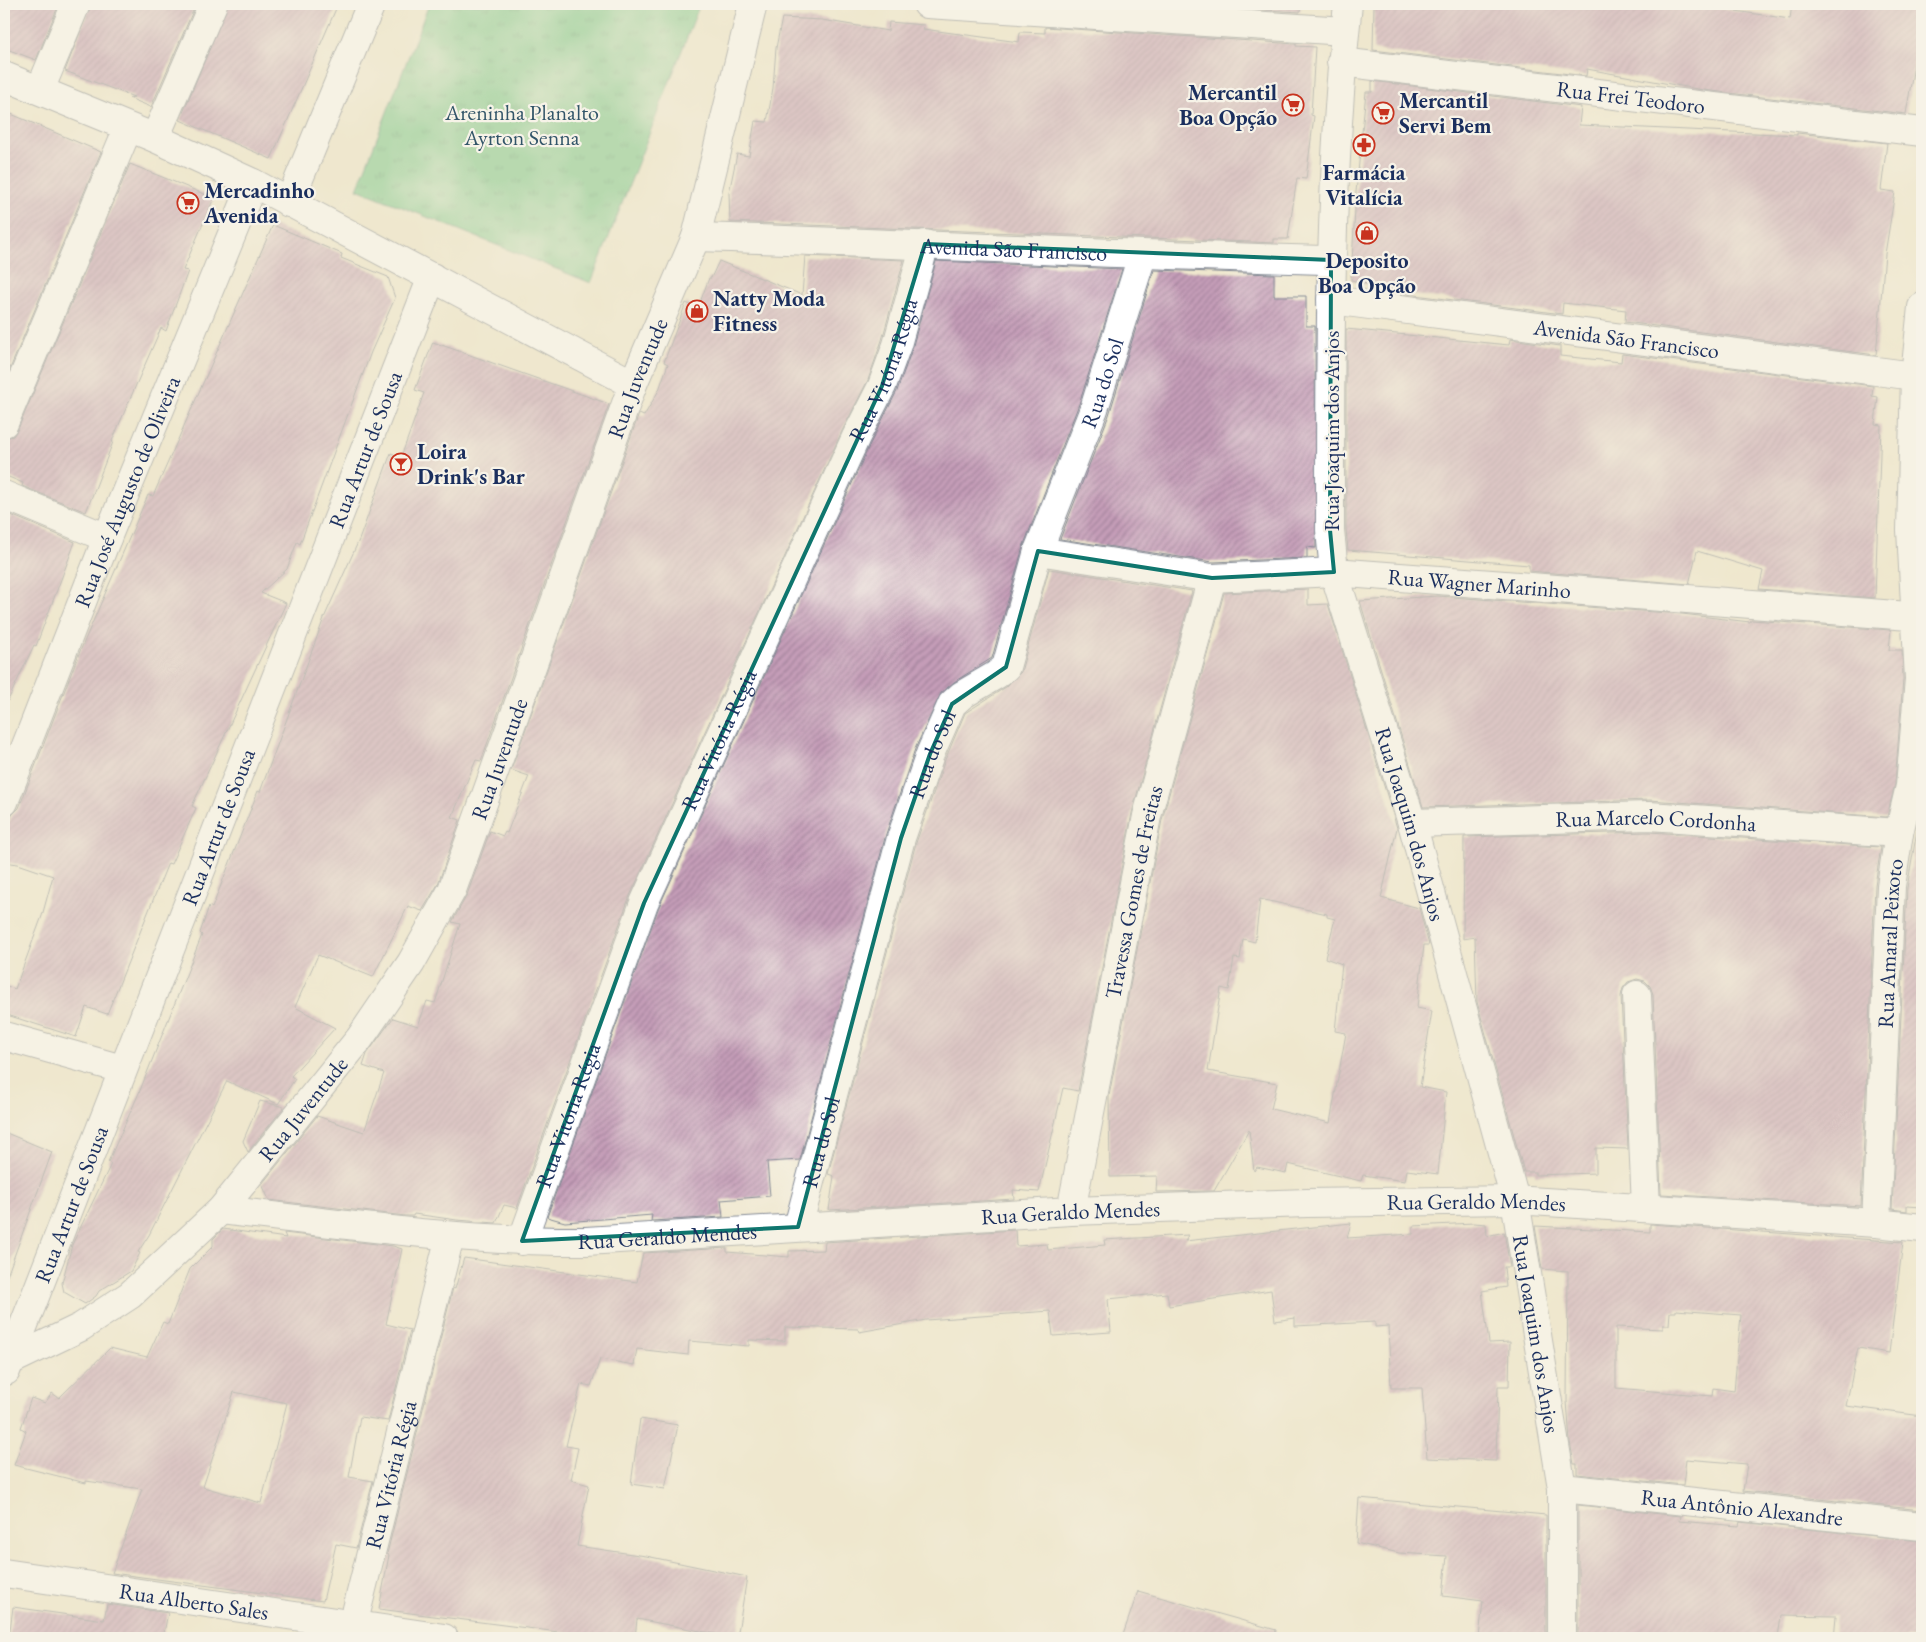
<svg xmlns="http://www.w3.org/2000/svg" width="1926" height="1642" viewBox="0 0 1926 1642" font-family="'EB Garamond',serif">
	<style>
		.grass { fill: url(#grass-tufts); stroke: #487c74 }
		.building { fill: url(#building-hatch); fill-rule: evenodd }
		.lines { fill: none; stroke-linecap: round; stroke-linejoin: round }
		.minor-casing { stroke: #858b96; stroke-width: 30 }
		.minor { stroke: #fff; stroke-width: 28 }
		.marked { fill: none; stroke: #0f766e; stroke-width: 4; stroke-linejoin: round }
		.labels { text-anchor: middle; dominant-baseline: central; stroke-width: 4.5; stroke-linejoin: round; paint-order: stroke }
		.poi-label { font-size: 22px; font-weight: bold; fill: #1b2f5e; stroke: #f7f3e8; text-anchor: start }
		.street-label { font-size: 22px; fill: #1b2f5e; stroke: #f7f3e8 }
		.park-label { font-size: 22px; fill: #325569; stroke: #f7f3e8 }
	</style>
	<defs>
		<pattern id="grass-tufts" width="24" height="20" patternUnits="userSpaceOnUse" patternTransform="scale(1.25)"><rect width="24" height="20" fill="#75c88a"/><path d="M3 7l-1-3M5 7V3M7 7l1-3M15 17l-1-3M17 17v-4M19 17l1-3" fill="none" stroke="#5fa374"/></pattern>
		<pattern id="building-hatch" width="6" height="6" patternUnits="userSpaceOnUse" patternTransform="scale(1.25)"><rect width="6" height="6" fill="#c59db8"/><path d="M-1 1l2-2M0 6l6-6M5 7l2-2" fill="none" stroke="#9f8099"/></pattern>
	</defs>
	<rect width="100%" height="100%" fill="#f7f3e8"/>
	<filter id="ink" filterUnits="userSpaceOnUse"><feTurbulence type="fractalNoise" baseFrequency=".02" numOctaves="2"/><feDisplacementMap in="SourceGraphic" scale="10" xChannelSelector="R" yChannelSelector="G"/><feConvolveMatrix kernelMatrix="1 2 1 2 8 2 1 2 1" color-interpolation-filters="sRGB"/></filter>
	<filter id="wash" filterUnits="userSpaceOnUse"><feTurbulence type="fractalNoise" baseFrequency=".0096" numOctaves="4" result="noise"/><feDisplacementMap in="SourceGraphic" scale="20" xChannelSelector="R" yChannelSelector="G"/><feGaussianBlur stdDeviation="1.12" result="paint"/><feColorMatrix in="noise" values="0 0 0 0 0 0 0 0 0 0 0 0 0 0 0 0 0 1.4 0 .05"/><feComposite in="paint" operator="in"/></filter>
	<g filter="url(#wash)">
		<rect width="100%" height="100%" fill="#efe7ce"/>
		<path class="grass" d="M429 4H700L591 283 357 189Z"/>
		<g id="blocks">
			<path class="building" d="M4 4H59L36 60 4 48Z
				M91 4H196L151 107 129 98 134 97 65 71Z
				M228 4H338L271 159 180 120Z
				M1166 4H1301L1300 12Z
				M1374 4H1708V7L1790 19 1792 4H1922V17L1906 114 1703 90 1587 69 1586 76 1373 50Z
				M782 18 822 20 888 31 889 22 924 25 923 29 1019 42 1020 32 1045 33V27L1296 44V46L1315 47 1311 115 1314 116 1306 179 1297 178 1288 239H1274V243L1252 242 730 222 729 193 737 154 749 156 755 121 767 122 773 88 776 48Z
				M1372 81 1581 107 1579 125 1797 135V133L1887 143 1881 190 1895 192 1885 254 1876 355 1625 322 1626 310 1563 303 1562 314 1400 293 1351 280 1356 192 1366 92H1372Z
				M4 111 101 152 4 383Z
				M130 164 214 198 183 270 188 271 166 331 161 328 136 385 112 441 113 442 86 512 22 486 23 483 4 475V438L13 436 18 429Z
				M273 225 342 254 341 258 388 277 395 298 371 352 300 544 297 542 287 569 261 593 286 603 192 806 196 808 171 864 168 863 107 1014 86 1007 76 1037 4 1014V985L15 989 42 916 53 876 18 864 4 862V834L12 815 19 808 78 656 148 495 153 496Z
				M805 256 904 260 882 340 868 380 842 431 629 898 517 1208 504 1205 496 1223 457 1220 414 1214 413 1216H405L269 1200 262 1184 317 1116 364 1132 384 1073 363 1066 367 1054 393 1018 418 1026 427 1001 435 1003 460 924 452 922 467 895 490 831 503 836 505 832 507 833 529 776 511 770 639 414 644 416 659 390 668 364 664 362 686 303 698 308 709 278H711L719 261 802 295Z
				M936 261 1122 269 1079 404 1023 547 992 658 954 682 941 693 915 749 886 834 800 1160 767 1162 770 1196 721 1200 723 1217 651 1221 652 1215 565 1222 547 1217 658 909 870 444 897 391 912 349Z
				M1154 270 1274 274V296H1306V326H1315L1316 548 1307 547V558L1213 562 1060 539 1109 415Z
				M1346 329 1509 345 1510 339 1560 346V356L1621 362 1622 354 1873 386 1872 396 1878 397 1875 424 1881 425 1875 598 1759 589 1763 571 1697 551 1689 584 1529 571V565L1348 550 1346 529Z
				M433 342 609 404 481 761 476 760 452 817 460 820 438 884 422 911 408 906 373 977 318 955 295 1007 335 1028 291 1076 295 1079 278 1104 227 1081 149 1235 138 1252 140 1253 131 1271 99 1291 96 1296 85 1304 64 1292 62 1283 72 1245 111 1164 108 1162 139 1093 202 935 200 933 209 906 212 908 258 791 260 792 324 618 359 540 391 453 401 457 424 393 415 390Z
				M11 515 75 542 36 646 34 645 4 709V535Z
				M1049 569 1192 591 1132 813 1078 1091 1063 1088 1039 1192 1013 1190 1014 1199 829 1210 834 1176 828 1174 916 843 945 760 965 713 1006 687 1021 672Z
				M1308 589V605L1328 604 1397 828 1381 898 1419 908 1429 945H1424L1417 1008 1432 1011 1420 1087 1446 1092 1438 1174 1407 1170 1405 1181 1363 1175 1361 1181 1288 1164 1286 1173 1257 1167 1254 1171 1249 1130 1214 1191 1156 1192 1157 1176 1110 1177 1109 1096 1162 820 1224 593ZM1260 899 1327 914V917L1335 919 1325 958 1342 964 1335 1031 1346 1033 1330 1123 1271 1109 1277 1083 1208 1071 1221 988 1229 990 1234 958 1240 959 1243 939 1255 942Z
				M1438 596 1682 614 1750 622 1751 620 1891 630 1889 650H1902L1903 679 1895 784 1887 817 1650 800 1423 807 1360 601Z
				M1922 802V1207L1907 1206V1211L1892 1209 1907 888Z
				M1649 832 1881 847 1875 885 1861 1206 1661 1194 1653 994 1650 986 1645 981 1637 979 1628 982 1623 988 1621 996 1628 1149 1596 1148V1173L1535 1175V1172H1524L1477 1002 1475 937 1463 939 1464 837Z
				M260 1101 284 1107 248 1152 243 1141Z
				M4 1132 52 1152 7 1276 4 1275Z
				M1351 1223 1347 1238 1413 1234V1226L1474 1223 1486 1224 1487 1236 1504 1232 1510 1267H1504L1506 1287 1482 1291 1489 1343 1510 1342 1509 1386H1498L1496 1461 1427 1458 1422 1388H1391L1388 1326 1375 1327V1322L1295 1326V1318L1275 1321 1271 1290 1169 1306 1167 1293 1108 1299 1111 1332 1053 1336 1050 1311 926 1320 859 1332 858 1329 785 1327V1341L749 1340V1346L689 1341 688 1355 637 1349 634 1365 600 1359 591 1386 581 1384 566 1446 578 1448 571 1480 589 1485 577 1546 646 1556 747 1577 737 1638 637 1619 635 1638H605L379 1609 389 1555 387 1554 453 1288 455 1289 464 1258 637 1282 643 1253 727 1248V1252L789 1257V1251L824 1250 825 1242 1015 1230 1016 1246 1047 1244 1048 1250 1105 1245 1104 1240 1188 1235 1185 1241Z
				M1650 1224 1903 1242 1889 1353 1858 1348 1846 1406 1922 1416V1510L1743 1491 1747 1464 1686 1459 1683 1485 1577 1474V1464H1574L1570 1442 1567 1401 1568 1271 1542 1269 1535 1226 1650 1232ZM1676 1310 1741 1315 1734 1391 1713 1388 1712 1396 1616 1388V1327L1663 1329V1325H1669L1670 1312H1676Z
				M223 1229 286 1238 284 1233 393 1246 402 1249 386 1324 410 1330 388 1421 360 1417 349 1477 373 1481 356 1548 336 1544 323 1601 112 1573 142 1489 86 1481V1483L14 1465 26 1431 21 1428 31 1398 45 1403 52 1393 59 1398 110 1348 147 1357 163 1322 168 1324 190 1269 213 1246V1239ZM234 1392 287 1403 261 1503 203 1487Z
				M640 1419 678 1425 665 1489 631 1484Z
				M1359 1498 1546 1515V1638H1479L1483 1601 1443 1596 1447 1556 1399 1553 1356 1543Z
				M1578 1505 1680 1516 1679 1521 1739 1526 1740 1522 1922 1541V1638H1834L1836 1616 1781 1615 1778 1638H1578Z
				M1138 1591 1276 1630 1275 1638H1122Z
				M107 1604 168 1613 163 1638H9L13 1607 104 1620Z"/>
		</g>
	</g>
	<g filter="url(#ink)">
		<use href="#blocks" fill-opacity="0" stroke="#858b96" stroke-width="1"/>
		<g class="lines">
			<g class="minor-casing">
				<g id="minor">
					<path d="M927 4 1345 31"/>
					<path id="s1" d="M1348 4C1329 179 1330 355 1330 530L1334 572 1412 823 1515 1200 1562 1488V1638"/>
					<path id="s2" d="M1341 62 1922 132"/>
					<path d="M4 76 155 138 253 183 633 384"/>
					<path d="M40 90 76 4"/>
					<path d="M155 138 213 4"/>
					<path d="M289 203 371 4"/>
					<path id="s3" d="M696 237C908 243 1119 255 1331 260"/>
					<path id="s4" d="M1331 300 1922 377"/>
					<path d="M4 423 128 128"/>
					<path d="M4 495 107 538"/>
					<path id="s5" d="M1038 551 1212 578 1334 572 1922 617"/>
					<path id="s6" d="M4 802 107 538 253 183"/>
					<path id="s7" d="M1412 823 1649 816 1899 833"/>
					<path d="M1637 995 1646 1208"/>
					<path d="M4 1036 122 1069"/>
					<path id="s8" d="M221 1210C343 1224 463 1242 586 1241L1071 1211 1307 1203 1515 1200 1876 1223 1922 1228"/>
					<path id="s9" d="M1071 1211 1147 816 1212 578"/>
					<path id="s10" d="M1876 1223 1891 886 1899 833 1910 786 1919 679 1911 530 1915 376 1922 307"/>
					<path id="s11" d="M798 1227 901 838 930 754 952 704 962 695 996 675 1006 667 1038 551 1094 409 1142 256"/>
					<path id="s12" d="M522 1241 644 903 856 437 882 386 897 345 925 244"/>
					<path id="s13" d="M8 1362 81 1327 130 1295 221 1210 360 1038 411 963 452 890 633 384 696 237 753 4"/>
					<path id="s14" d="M6 1371 432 277"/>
					<path id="s15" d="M1562 1488 1922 1526"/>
					<path id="s16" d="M4 1573 444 1638"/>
					<path id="s17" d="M353 1625 450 1236"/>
				</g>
			</g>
			<use href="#minor" class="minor"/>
		</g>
	</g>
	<path d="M0 0H1926V1642H0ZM925 244 1331 260 1330 530 1334 572 1212 578 1038 551 1006 667 952 704 930 754 901 838 798 1227 522 1241 644 903 882 386Z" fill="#efe7ce" fill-opacity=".55" fill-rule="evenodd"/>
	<path class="marked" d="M925 244 1331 260 1330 530 1334 572 1212 578 1038 551 1006 667 952 704 930 754 901 838 798 1227 522 1241 644 903 882 386Z"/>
	<defs>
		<g id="supermarket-ring" transform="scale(1.125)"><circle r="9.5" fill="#f7f3e8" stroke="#c8321e" stroke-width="1.5"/><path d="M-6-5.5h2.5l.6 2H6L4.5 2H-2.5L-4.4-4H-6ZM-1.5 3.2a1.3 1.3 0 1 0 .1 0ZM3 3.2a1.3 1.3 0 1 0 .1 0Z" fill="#c8321e"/></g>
		<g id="pharmacy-ring" transform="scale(1.125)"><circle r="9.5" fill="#f7f3e8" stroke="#c8321e" stroke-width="1.5"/><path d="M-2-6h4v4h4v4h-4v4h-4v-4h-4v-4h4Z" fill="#c8321e"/></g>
		<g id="shop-ring" transform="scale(1.125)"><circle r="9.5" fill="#f7f3e8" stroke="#c8321e" stroke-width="1.5"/><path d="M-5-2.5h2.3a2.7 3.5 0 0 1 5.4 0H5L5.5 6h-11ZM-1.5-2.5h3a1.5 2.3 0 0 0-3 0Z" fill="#c8321e"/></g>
		<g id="bar-ring" transform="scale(1.125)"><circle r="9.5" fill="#f7f3e8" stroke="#c8321e" stroke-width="1.5"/><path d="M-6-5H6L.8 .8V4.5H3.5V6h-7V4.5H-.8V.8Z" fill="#c8321e"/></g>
	</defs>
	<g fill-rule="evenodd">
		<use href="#supermarket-ring" x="1293" y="105"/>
		<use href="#supermarket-ring" x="1383" y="113"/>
		<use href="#pharmacy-ring" x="1364" y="145"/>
		<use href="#supermarket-ring" x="188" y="203"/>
		<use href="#shop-ring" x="1367" y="233"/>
		<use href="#shop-ring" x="697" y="311"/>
		<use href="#bar-ring" x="401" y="464"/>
	</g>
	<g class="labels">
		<g class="poi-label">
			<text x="1277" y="92" text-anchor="end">Mercantil<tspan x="1277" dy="25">Boa Opção</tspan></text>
			<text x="1399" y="100">Mercantil<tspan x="1399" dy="25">Servi Bem</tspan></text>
			<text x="1364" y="172" text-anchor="middle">Farmácia<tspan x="1364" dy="25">Vitalícia</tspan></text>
			<text x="204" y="190">Mercadinho<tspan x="204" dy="25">Avenida</tspan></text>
			<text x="1367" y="260" text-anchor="middle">Deposito<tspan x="1367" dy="25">Boa Opção</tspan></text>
			<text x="713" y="298">Natty Moda<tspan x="713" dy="25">Fitness</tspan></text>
			<text x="417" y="451">Loira<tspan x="417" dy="25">Drink's Bar</tspan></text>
		</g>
		<g class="street-label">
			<text stroke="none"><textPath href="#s2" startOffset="292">Rua Frei Teodoro</textPath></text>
			<text stroke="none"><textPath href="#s3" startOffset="318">Avenida São Francisco</textPath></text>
			<text stroke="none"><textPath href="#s4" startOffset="298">Avenida São Francisco</textPath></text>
			<text stroke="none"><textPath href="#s12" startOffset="944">Rua Vitória Régia</textPath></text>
			<text stroke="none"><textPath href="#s13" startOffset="1204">Rua Juventude</textPath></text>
			<text stroke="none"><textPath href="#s11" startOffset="912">Rua do Sol</textPath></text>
			<text transform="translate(1331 431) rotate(-90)">Rua Joaquim dos Anjos</text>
			<text stroke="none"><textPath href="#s14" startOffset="989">Rua Artur de Sousa</textPath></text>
			<text stroke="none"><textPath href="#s6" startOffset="334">Rua José Augusto de Oliveira</textPath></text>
			<text stroke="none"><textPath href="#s5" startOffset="444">Rua Wagner Marinho</textPath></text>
			<text stroke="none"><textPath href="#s12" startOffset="539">Rua Vitória Régia</textPath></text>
			<text stroke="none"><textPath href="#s11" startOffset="492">Rua do Sol</textPath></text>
			<text stroke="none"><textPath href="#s13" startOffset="799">Rua Juventude</textPath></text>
			<text stroke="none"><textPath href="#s7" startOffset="244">Rua Marcelo Cordonha</textPath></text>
			<text stroke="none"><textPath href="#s1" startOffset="832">Rua Joaquim dos Anjos</textPath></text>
			<text stroke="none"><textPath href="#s14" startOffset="584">Rua Artur de Sousa</textPath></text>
			<text stroke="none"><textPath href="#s9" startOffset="325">Travessa Gomes de Freitas</textPath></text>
			<text stroke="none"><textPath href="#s10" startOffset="280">Rua Amaral Peixoto</textPath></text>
			<text stroke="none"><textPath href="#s13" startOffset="394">Rua Juventude</textPath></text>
			<text stroke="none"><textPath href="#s12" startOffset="134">Rua Vitória Régia</textPath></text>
			<text stroke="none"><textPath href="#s11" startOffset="88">Rua do Sol</textPath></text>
			<text stroke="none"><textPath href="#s8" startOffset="1258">Rua Geraldo Mendes</textPath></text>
			<text stroke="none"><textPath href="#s14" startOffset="179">Rua Artur de Sousa</textPath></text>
			<text stroke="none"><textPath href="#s8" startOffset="852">Rua Geraldo Mendes</textPath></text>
			<text stroke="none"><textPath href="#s8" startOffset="448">Rua Geraldo Mendes</textPath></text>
			<text stroke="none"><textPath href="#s1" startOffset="1358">Rua Joaquim dos Anjos</textPath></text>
			<text stroke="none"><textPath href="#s17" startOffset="155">Rua Vitória Régia</textPath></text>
			<text stroke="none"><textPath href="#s15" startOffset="181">Rua Antônio Alexandre</textPath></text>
			<text stroke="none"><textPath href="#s16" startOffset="192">Rua Alberto Sales</textPath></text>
		</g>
		<g class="park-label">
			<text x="522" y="112">Areninha Planalto<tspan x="522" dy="25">Ayrton Senna</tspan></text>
		</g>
	</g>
	<rect width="1926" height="1642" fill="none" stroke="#f7f3e8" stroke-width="20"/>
</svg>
